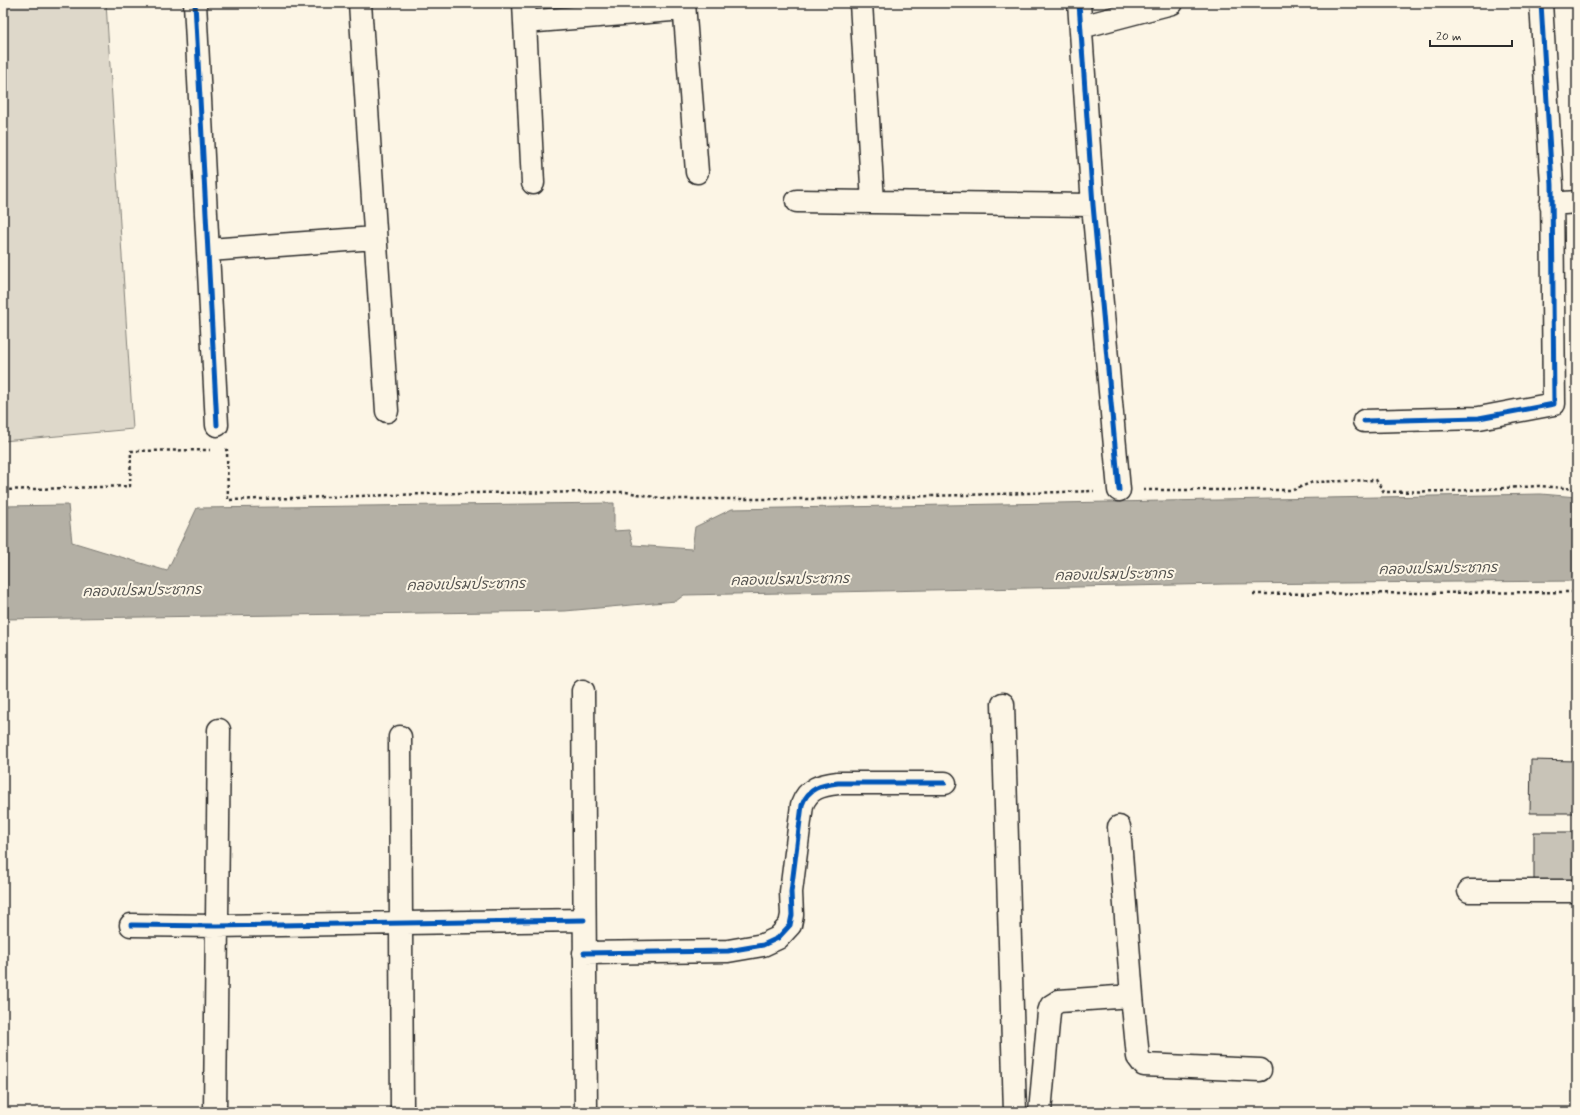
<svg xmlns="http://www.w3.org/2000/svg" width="1580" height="1115" viewBox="0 0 1580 1115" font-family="Mynerve,'Playpen Sans Thai',sans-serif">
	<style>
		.green { fill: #ded8ca; stroke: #84827a }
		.water { fill: #b4b0a5; stroke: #7d7b74 }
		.building { fill: #c8c3b7; stroke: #2b2b2b }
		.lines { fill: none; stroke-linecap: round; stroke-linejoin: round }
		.minor-casing { stroke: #2b2b2b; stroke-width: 25 }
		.path { stroke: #2b2b2b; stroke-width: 2.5; stroke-dasharray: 3 3; stroke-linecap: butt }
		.minor { stroke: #fcf5e5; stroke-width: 22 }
		.cycleway-casing { stroke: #fcf5e5; stroke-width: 8 }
		.cycleway { stroke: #0057b8; stroke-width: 5 }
		.labels { text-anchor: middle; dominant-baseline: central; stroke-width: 4; stroke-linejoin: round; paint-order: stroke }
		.water-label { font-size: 14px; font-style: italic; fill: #545350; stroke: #fcf5e5 }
	</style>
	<rect width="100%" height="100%" fill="#fcf5e5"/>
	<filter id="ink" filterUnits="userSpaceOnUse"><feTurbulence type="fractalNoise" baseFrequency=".025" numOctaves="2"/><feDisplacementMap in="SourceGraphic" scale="8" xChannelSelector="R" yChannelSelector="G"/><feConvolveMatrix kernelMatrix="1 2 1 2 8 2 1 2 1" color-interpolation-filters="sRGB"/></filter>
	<g filter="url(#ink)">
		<path class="green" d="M3 3H106L133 429 3 441Z"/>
		<path class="water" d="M1541 494 1577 497V581L1225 584 684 595 676 601 565 611 3 619V506L68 505 72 542 167 571 197 508 614 503V531L629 530 633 545 692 549 695 527 732 509Z"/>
		<path class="building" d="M1531 760 1577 761V813H1530Z
			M1534 832H1577V881H1534Z"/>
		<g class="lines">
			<g class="minor-casing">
				<path id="minor" d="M195 3 217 425
					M360 3 387 411
					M524 3 533 183
					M684 3 697 172
					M861 3 873 202
					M1079 3 1093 205 1119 490
					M525 22 684 9
					M1081 27 1172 3
					M797 201 1093 205
					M1551 204 1577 202
					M209 250 375 238
					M1364 421 1479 418 1554 404 1552 185 1541 3
					M583 691 586 1112
					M1003 704 1015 1112
					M400 737 402 1112
					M1469 891H1577
					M131 925 217 926 584 920
					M584 953 728 951 763 945 778 938 790 925 792 915 791 892 802 805C808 788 821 785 838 783H945
					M1132 996 1138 1057 1144 1065 1260 1070
					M215 1112 219 730
					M1040 1112 1049 1012 1051 1006 1059 1001 1132 996 1119 827"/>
			</g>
			<path class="path" d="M225 450H227L228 500 459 493 626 492 666 499H833L1094 491
				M3 490 130 486 131 451 210 450
				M1143 490H1293L1313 482 1376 480 1384 492 1451 491 1539 486 1577 489
				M1253 594 1577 592"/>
			<use href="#minor" class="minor"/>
			<g class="cycleway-casing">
				<path id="cycleway" d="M195 3 217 425
					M1079 3 1093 205 1119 490
					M1364 421 1479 418 1554 404 1552 185 1541 3
					M131 925 217 926 584 920
					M584 953 728 951 763 945 778 938 790 925 792 915 791 892 802 805C808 788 821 785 838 783H945"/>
			</g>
			<use href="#cycleway" class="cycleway"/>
		</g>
	</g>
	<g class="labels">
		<g class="water-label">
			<text transform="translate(1438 569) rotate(-1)">คลองเปรมประชากร</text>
			<text transform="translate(1114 575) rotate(-1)">คลองเปรมประชากร</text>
			<text transform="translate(790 580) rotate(-1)">คลองเปรมประชากร</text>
			<text transform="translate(466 585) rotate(-1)">คลองเปรมประชากร</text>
			<text transform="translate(142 591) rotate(-1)">คลองเปรมประชากร</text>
		</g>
	</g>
	<rect width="1580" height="1115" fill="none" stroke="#fcf5e5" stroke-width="16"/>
	<rect x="8" y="8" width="1564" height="1099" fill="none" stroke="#2b2b2b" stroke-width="1.5" filter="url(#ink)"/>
	<path d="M1430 40v6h82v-6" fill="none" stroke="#2b2b2b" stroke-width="2"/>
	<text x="1436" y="40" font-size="12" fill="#2b2b2b" stroke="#fcf5e5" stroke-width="3" paint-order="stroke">20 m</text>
</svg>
